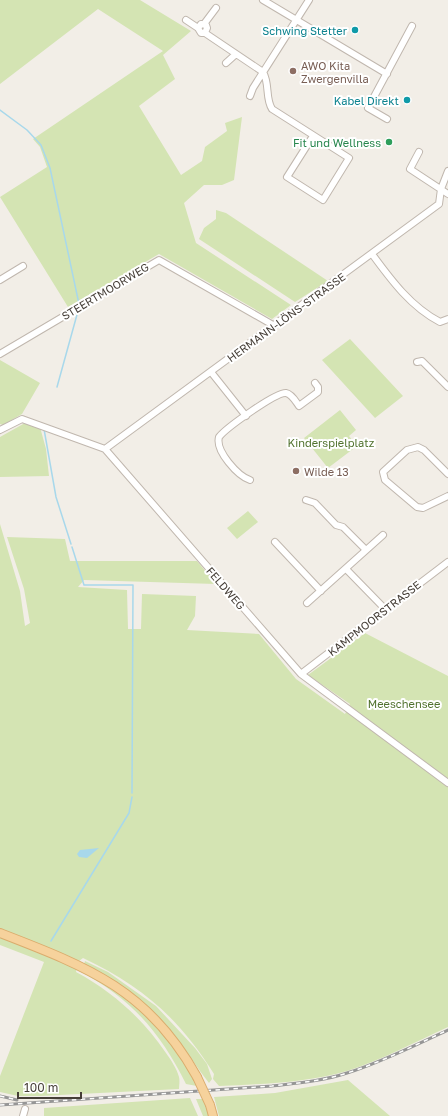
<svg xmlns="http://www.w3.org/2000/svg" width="448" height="1116" viewBox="0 0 448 1116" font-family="'Golos Text',sans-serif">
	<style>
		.green { fill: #d4e4b3 }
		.water { fill: #a8d8eb }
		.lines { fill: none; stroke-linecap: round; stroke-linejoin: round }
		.stream { stroke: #a8d8eb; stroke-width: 1.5 }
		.minor-casing { stroke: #c0b7ae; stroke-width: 8 }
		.major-casing { stroke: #daac6d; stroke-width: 10 }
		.minor { stroke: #fff; stroke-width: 6 }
		.major { stroke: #f6d29c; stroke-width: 8 }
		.rail-casing { stroke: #969696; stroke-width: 3 }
		.rail { stroke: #fff; stroke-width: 1.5; stroke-dasharray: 4.5; stroke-linecap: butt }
		.major-bridge-casing { stroke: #daac6d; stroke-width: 10; stroke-linecap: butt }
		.major-bridge { stroke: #f6d29c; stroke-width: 8 }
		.culture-dot { fill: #0f9aa8; stroke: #fff; stroke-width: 1.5 }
		.education-dot { fill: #8d6e63; stroke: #fff; stroke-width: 1.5 }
		.leisure-dot { fill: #2e9e5b; stroke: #fff; stroke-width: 1.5 }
		.labels { text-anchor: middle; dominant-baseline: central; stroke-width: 4; stroke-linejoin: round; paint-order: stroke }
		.culture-label { font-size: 11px; fill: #0d838f; stroke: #fff; text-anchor: end }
		.education-label { font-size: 11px; fill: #785e54; stroke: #fff; text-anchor: start }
		.leisure-label { font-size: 11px; fill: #27864d; stroke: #fff; text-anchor: end }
		.street-label { font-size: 11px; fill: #453e37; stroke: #fff }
		.park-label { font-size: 11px; fill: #51722e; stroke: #fff }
	</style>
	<rect width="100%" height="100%" fill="#f2eee7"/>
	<path class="green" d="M0 0H140L191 31 163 55 175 79 139 106 181 175 202 161 205 147 227 131 225 123 242 117 234 180 222 185H204L184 203 196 243 291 305 272 319 159 254 68 307 0 197 47 167 40 147 33 139 163 51 98 9 0 84Z
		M216 210 226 213 328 281 295 302 199 239 204 228 216 219Z
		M350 339 403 396 375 418 322 360Z
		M0 360 40 383 22 414 3 425 0 424Z
		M340 410 356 430 349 436 357 446 328 468 304 438Z
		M25 423 40 427 46 449 49 476 0 477V437Z
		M248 511 258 522 237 539 227 528Z
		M0 524 20 591 25 626 30 623 24 589 7 537 65 539 70 561H197L216 584 84 580 78 587 127 590 128 629H141L142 594 196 596 195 616 187 630 259 634 296 679 345 714 350 704 308 675 365 633 448 676V1027C415 1042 382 1060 347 1071 306 1083 262 1084 219 1086L213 1079 214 1074C179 1018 142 986 83 958L79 961 0 930Z
		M0 936 77 968 76 972C113 992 142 1018 166 1053 171 1060 177 1069 179 1077 180 1081 179 1086 179 1089L40 1096H18L0 1092V1076L44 962 0 945Z
		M85 961 108 972 156 1006 195 1048 207 1064 212 1079 209 1083C197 1068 187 1051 175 1036 151 1004 119 983 84 964Z
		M80 969 133 1002 170 1038 197 1086 186 1084C161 1033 130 997 79 971Z
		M348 1080 390 1116H219L214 1097 275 1093Z
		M190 1098 198 1116H44V1108Z
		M196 1099H203L211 1116H203Z"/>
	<path class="water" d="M99 848 87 858 79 857 77 854 80 850Z"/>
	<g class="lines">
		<path class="stream" d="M0 110 27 130 41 145 50 168 79 304
			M57 387 78 311
			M44 429 56 497 71 544
			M72 547 84 585H133L132 793
			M51 941 129 813 132 797"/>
		<g class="minor-casing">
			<path id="minor" d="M263 0 387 74
				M186 20 198 28
				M204 24 216 8
				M205 33 207 28 206 25 201 24 198 28 201 33H205L263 72C270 84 265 98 272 109L349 158 323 200 287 177 313 136
				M226 63 236 54
				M250 96 253 88 309 0
				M387 119 368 108 412 26
				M419 152 410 169 448 194
				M372 254C391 280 411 307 440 322L448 319
				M0 280 23 266
				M0 354 159 260 273 325
				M417 362 422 361 448 387
				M211 372 246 416
				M0 430 22 419 105 449 301 674 448 783
				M105 449 439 204 441 189 448 171
				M448 474 424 450 418 447 407 450 383 472 385 480 417 507 423 508 448 496
				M250 480C238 476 215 451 219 437 226 428 276 392 286 393 292 394 296 402 299 406L318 392V387L315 383
				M306 500 315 503 336 525 343 527 366 550
				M275 542 321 591
				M346 569 386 610
				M307 603 383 535
				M301 674 448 562
				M23 1116 25 1109"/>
		</g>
		<g class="major-casing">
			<path id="major" d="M0 933C88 967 149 990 197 1077
				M210 1105 213 1116"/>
		</g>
		<use href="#minor" class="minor"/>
		<use href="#major" class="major"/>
		<g class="rail-casing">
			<path id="rail" d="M0 1096 17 1100
				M0 1105 272 1086C297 1083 323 1081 347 1073 382 1062 415 1045 448 1030"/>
		</g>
		<use href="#rail" class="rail"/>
		<g class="major-bridge-casing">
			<path id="major-bridge" d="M197 1077 210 1105"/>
		</g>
		<use href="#major-bridge" class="major-bridge"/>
	</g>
	<g class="culture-dot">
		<circle cx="355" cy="30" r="4"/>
		<circle cx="407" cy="100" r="4"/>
	</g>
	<g class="education-dot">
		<circle cx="293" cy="71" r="4"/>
		<circle cx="296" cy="471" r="4"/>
	</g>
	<circle class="leisure-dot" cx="389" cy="142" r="4"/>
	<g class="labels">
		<g class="culture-label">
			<text x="347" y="30">Schwing Stetter</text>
			<text x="399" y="100">Kabel Direkt</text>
		</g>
		<g class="education-label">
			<text x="301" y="65">AWO Kita<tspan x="301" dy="13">Zwergenvilla</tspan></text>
			<text x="304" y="471">Wilde 13</text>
		</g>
		<g class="leisure-label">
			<text x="381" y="142">Fit und Wellness</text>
		</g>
		<g class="street-label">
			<text transform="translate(105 291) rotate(-31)">STEERTMOORWEG</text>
			<text transform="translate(286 317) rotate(-36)">HERMANN-LÖNS-STRASSE</text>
			<text transform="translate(226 588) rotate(49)">FELDWEG</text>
			<text transform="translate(374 618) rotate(-38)">KAMPMOORSTRASSE</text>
		</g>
		<g class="park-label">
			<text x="331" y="442">Kinderspielplatz</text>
			<text x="404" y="703">Meeschensee</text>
		</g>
	</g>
	<path d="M18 1092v6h63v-6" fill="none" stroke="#453e37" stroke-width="2"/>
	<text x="24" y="1092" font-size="12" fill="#453e37" stroke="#ffffff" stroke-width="3" paint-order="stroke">100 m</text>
</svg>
